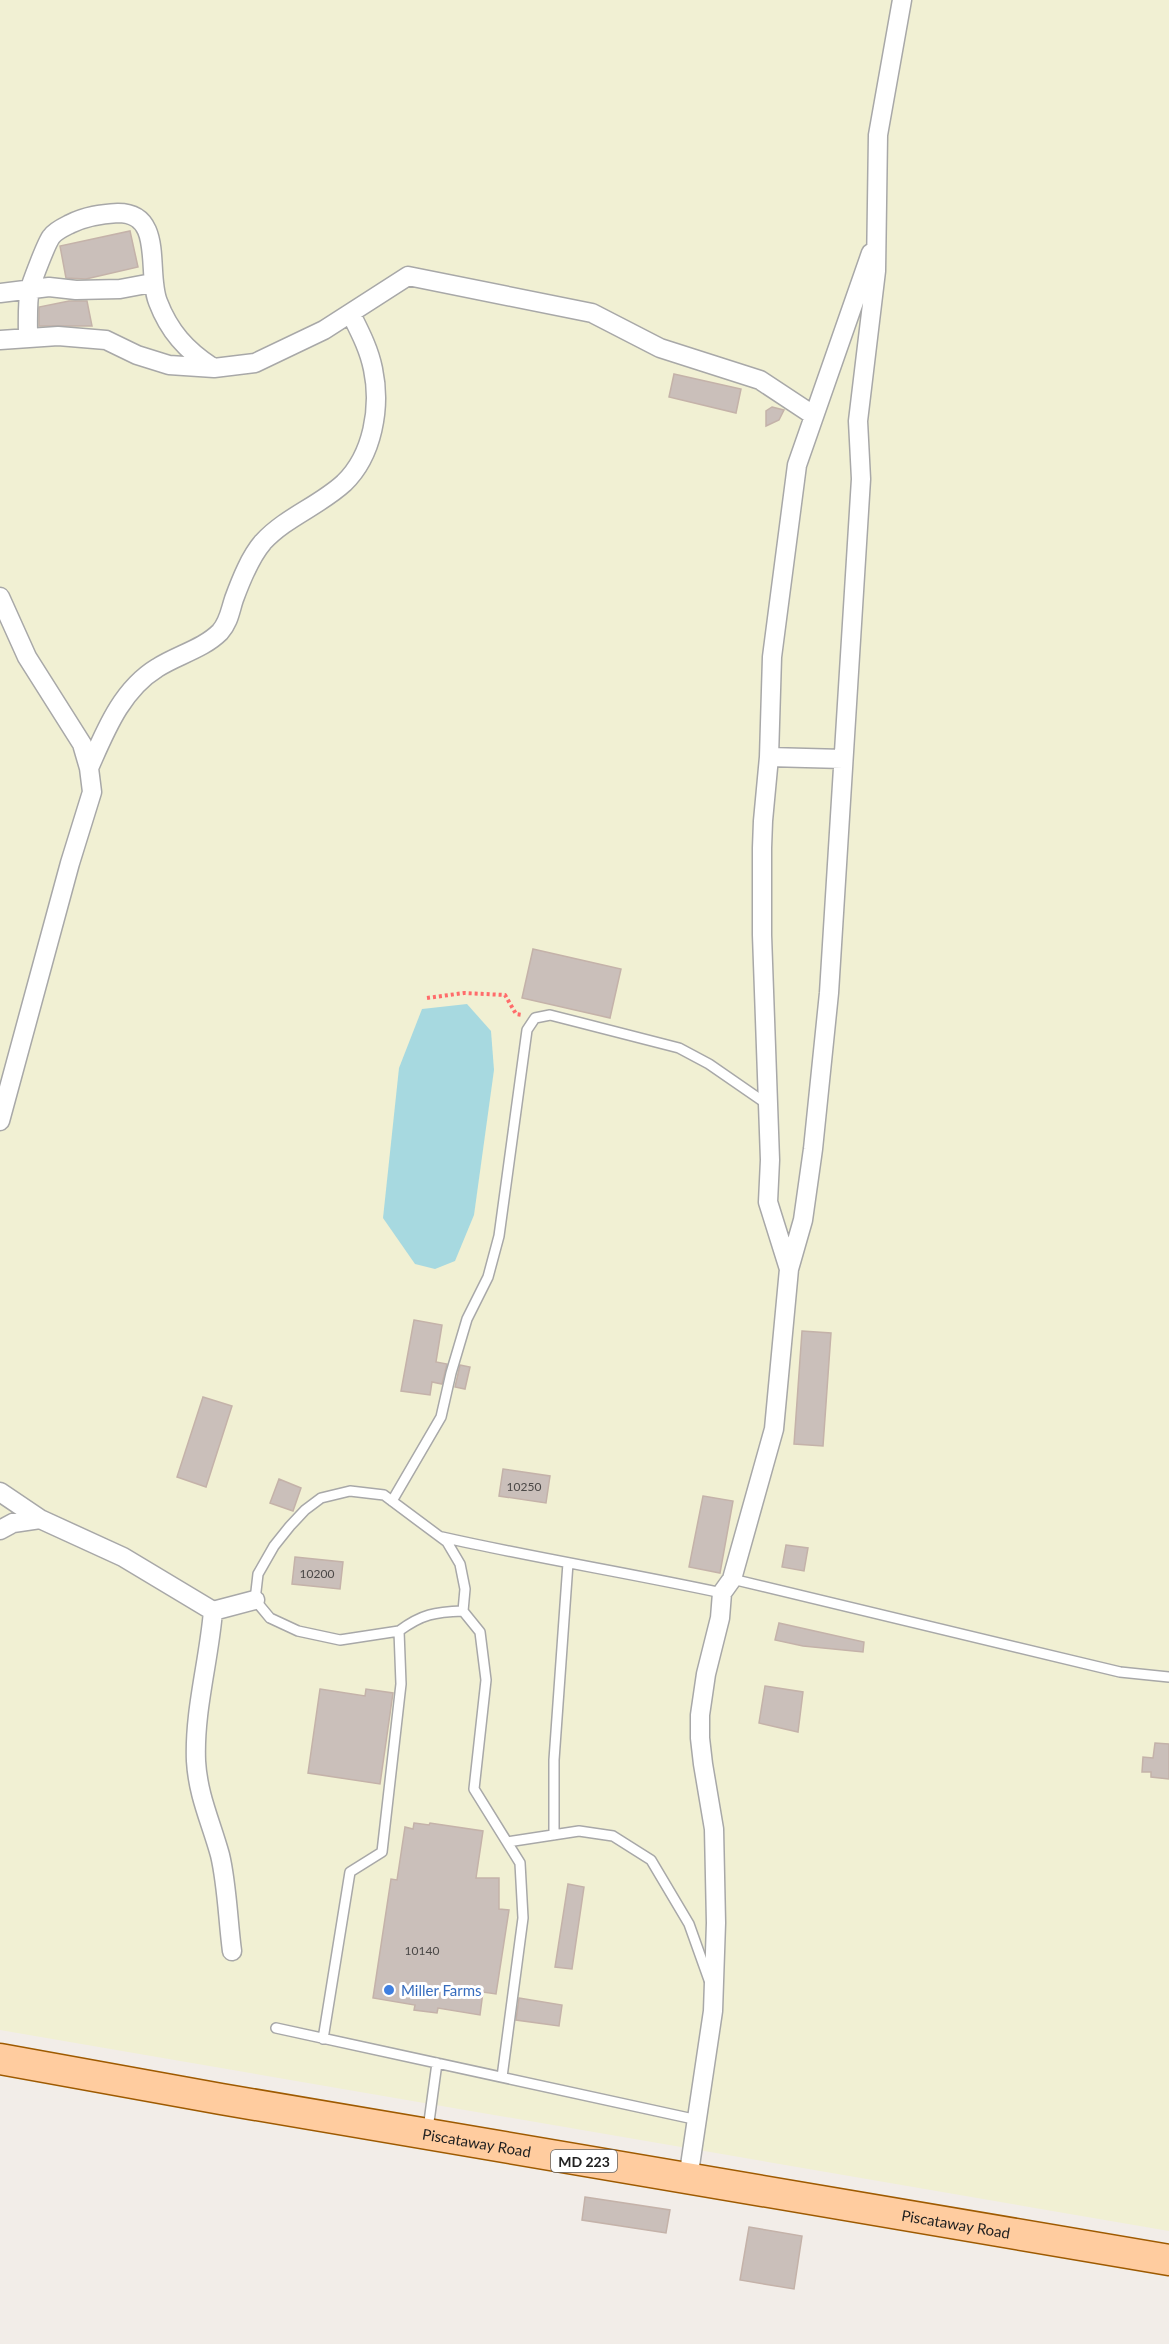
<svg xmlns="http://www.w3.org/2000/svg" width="1169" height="2344" viewBox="0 0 1169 2344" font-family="Lato,sans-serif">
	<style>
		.farmland { fill: #f1f0d3 }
		.water { fill: #a7d9e0 }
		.building { fill: #cabfba; stroke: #c4b2a9; stroke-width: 1.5 }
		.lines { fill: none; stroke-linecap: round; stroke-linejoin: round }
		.lane-casing { stroke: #a8a8a8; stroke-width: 12 }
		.street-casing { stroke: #a8a8a8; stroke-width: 21 }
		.primary-casing { stroke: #9e5a00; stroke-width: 33 }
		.path { stroke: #ff6c6b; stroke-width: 4; stroke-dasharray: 3 3; stroke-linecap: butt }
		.lane { stroke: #fff; stroke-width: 9 }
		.street { stroke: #fff; stroke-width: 18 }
		.primary { stroke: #ffcc9f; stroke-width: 30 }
		.shop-dot { fill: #3f7fe0; stroke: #fff; stroke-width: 2 }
		.labels { text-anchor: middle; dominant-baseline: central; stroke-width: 6; stroke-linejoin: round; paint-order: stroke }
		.number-label { font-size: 12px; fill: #4b4847 }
		.shield { fill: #fff; stroke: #646464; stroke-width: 1.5 }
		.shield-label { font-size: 14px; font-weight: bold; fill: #212121 }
		.shop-label { font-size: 15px; fill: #366cbe; stroke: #fff; text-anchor: start }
		.street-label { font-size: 15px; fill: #212121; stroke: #fff }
	</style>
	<rect width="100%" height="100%" fill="#f2ede8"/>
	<path class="farmland" d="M0 0H1169V2231L0 2030Z"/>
	<path class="water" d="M467 1004 491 1031 494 1070 474 1215 455 1261 435 1269 415 1264 383 1218 399 1068 422 1009Z"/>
	<path class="building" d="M130 231 138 267 86 279 66 278 60 246Z
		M69 301H87L92 326H39V307Z
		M674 374 741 389 736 413 669 397Z
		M772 407 784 410 779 420 766 426V411Z
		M533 949 621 969 610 1018 522 998Z
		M414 1320 442 1325 436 1362 447 1364 442 1384 432 1382 430 1395 401 1391Z
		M802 1331 831 1333 823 1446 794 1444Z
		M460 1365 470 1367 465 1389 455 1387Z
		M203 1397 232 1406 206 1487 177 1477Z
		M503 1469 550 1476 546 1503 499 1496Z
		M279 1479 301 1488 293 1511 270 1503Z
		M703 1496 733 1501 720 1573 689 1567Z
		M786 1545 808 1548 804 1571 782 1567Z
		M295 1557 343 1562 340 1589 292 1584Z
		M779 1623 864 1642 863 1652 803 1646 775 1640Z
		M765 1686 803 1692 798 1732 759 1723Z
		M320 1689 365 1696 366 1689 393 1693 380 1784 308 1773Z
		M1155 1743 1169 1744V1779L1151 1777V1772H1142L1143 1757 1153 1758Z
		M414 1823 429 1825 430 1823 483 1831 476 1878H499V1909L509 1910 496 1994 483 1992 480 2015 438 2008 437 2013 414 2010 415 2005 373 1998 391 1879 397 1880 405 1827 413 1829Z
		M568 1884 584 1887 572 1969 555 1967Z
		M519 1998 562 2005 559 2026 516 2020Z
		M585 2197 670 2210 666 2233 582 2220Z
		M749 2227 802 2236 794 2289 740 2280Z"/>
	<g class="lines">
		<g class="lane-casing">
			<path id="lane" d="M392 1501 441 1417 451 1373 467 1319 488 1277 499 1236 527 1030 535 1018 550 1015 679 1048 709 1064 767 1104
				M442 1537C535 1558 629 1573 722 1593
				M732 1579 1120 1672 1169 1677
				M399 1631C422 1614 435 1612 463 1611L480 1632 486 1680 474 1789 520 1863 523 1918 502 2077
				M554 1835V1760L568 1563
				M507 1842 579 1831 613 1836 651 1860 689 1924 709 1980
				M276 2028 698 2120
				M323 2039 350 1872 382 1852 401 1684 399 1631 340 1640 298 1631 270 1618 255 1600 258 1574 274 1546 290 1526 305 1510 321 1498 350 1491 384 1495 447 1542 460 1564 465 1589 463 1611
				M428 2129 437 2063"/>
		</g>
		<g class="street-casing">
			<path id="street" d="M0 293 49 287 76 290 120 289 152 283
				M28 338C28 322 27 303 30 288 33 279 46 244 51 237 55 231 64 227 70 224 86 216 101 214 118 213 165 213 146 273 158 302 169 331 186 350 212 367
				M0 340 58 336 106 340 137 355 169 365 214 368 255 363 324 330 408 276 592 313 660 348 760 380 813 415
				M0 597 27 657 82 744 89 768 92 792 70 863 0 1121
				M769 757 843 759
				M89 768C105 732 121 690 157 668 177 655 203 649 220 632 229 622 230 611 234 599 241 580 250 557 263 542 286 517 319 506 344 483 373 455 381 407 373 369 369 349 360 332 351 314
				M789 1269 768 1202 770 1160 762 935V848L763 821 769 757 772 657 797 465 871 253
				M0 1492 40 1519
				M0 1530 13 1523 40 1519 123 1557 213 1611C209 1661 194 1710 196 1761 198 1796 211 1822 220 1855 227 1884 228 1921 232 1951
				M213 1611 255 1600
				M688 2179 713 2011 716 1923 714 1829 703 1764 700 1738V1715L706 1674 720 1618 722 1593 732 1579 774 1429 789 1269 803 1220 813 1149 829 993 861 479 858 421 876 271 878 135 902 0"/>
		</g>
		<g class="primary-casing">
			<g id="primary">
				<path id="s1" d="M0 2059 221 2099 1169 2260"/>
			</g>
		</g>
		<path class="path" d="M427 998 464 993 505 995 516 1014 523 1015"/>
		<use href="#lane" class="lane"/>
		<use href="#street" class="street"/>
		<use href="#primary" class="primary"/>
	</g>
	<circle class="shop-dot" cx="389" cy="1990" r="6"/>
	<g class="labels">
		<g class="number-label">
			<text x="524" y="1486">10250</text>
			<text x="317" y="1573">10200</text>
			<text x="422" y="1950">10140</text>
		</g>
		<rect class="shield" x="551" y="2150" width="66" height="22" rx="4.5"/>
		<g class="shield-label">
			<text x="584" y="2161">MD 223</text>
		</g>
		<g class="shop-label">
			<text x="401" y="1990">Miller Farms</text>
		</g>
		<g class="street-label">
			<text stroke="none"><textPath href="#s1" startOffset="484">Piscataway Road</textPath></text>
			<text stroke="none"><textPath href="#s1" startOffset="970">Piscataway Road</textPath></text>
		</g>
	</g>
</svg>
